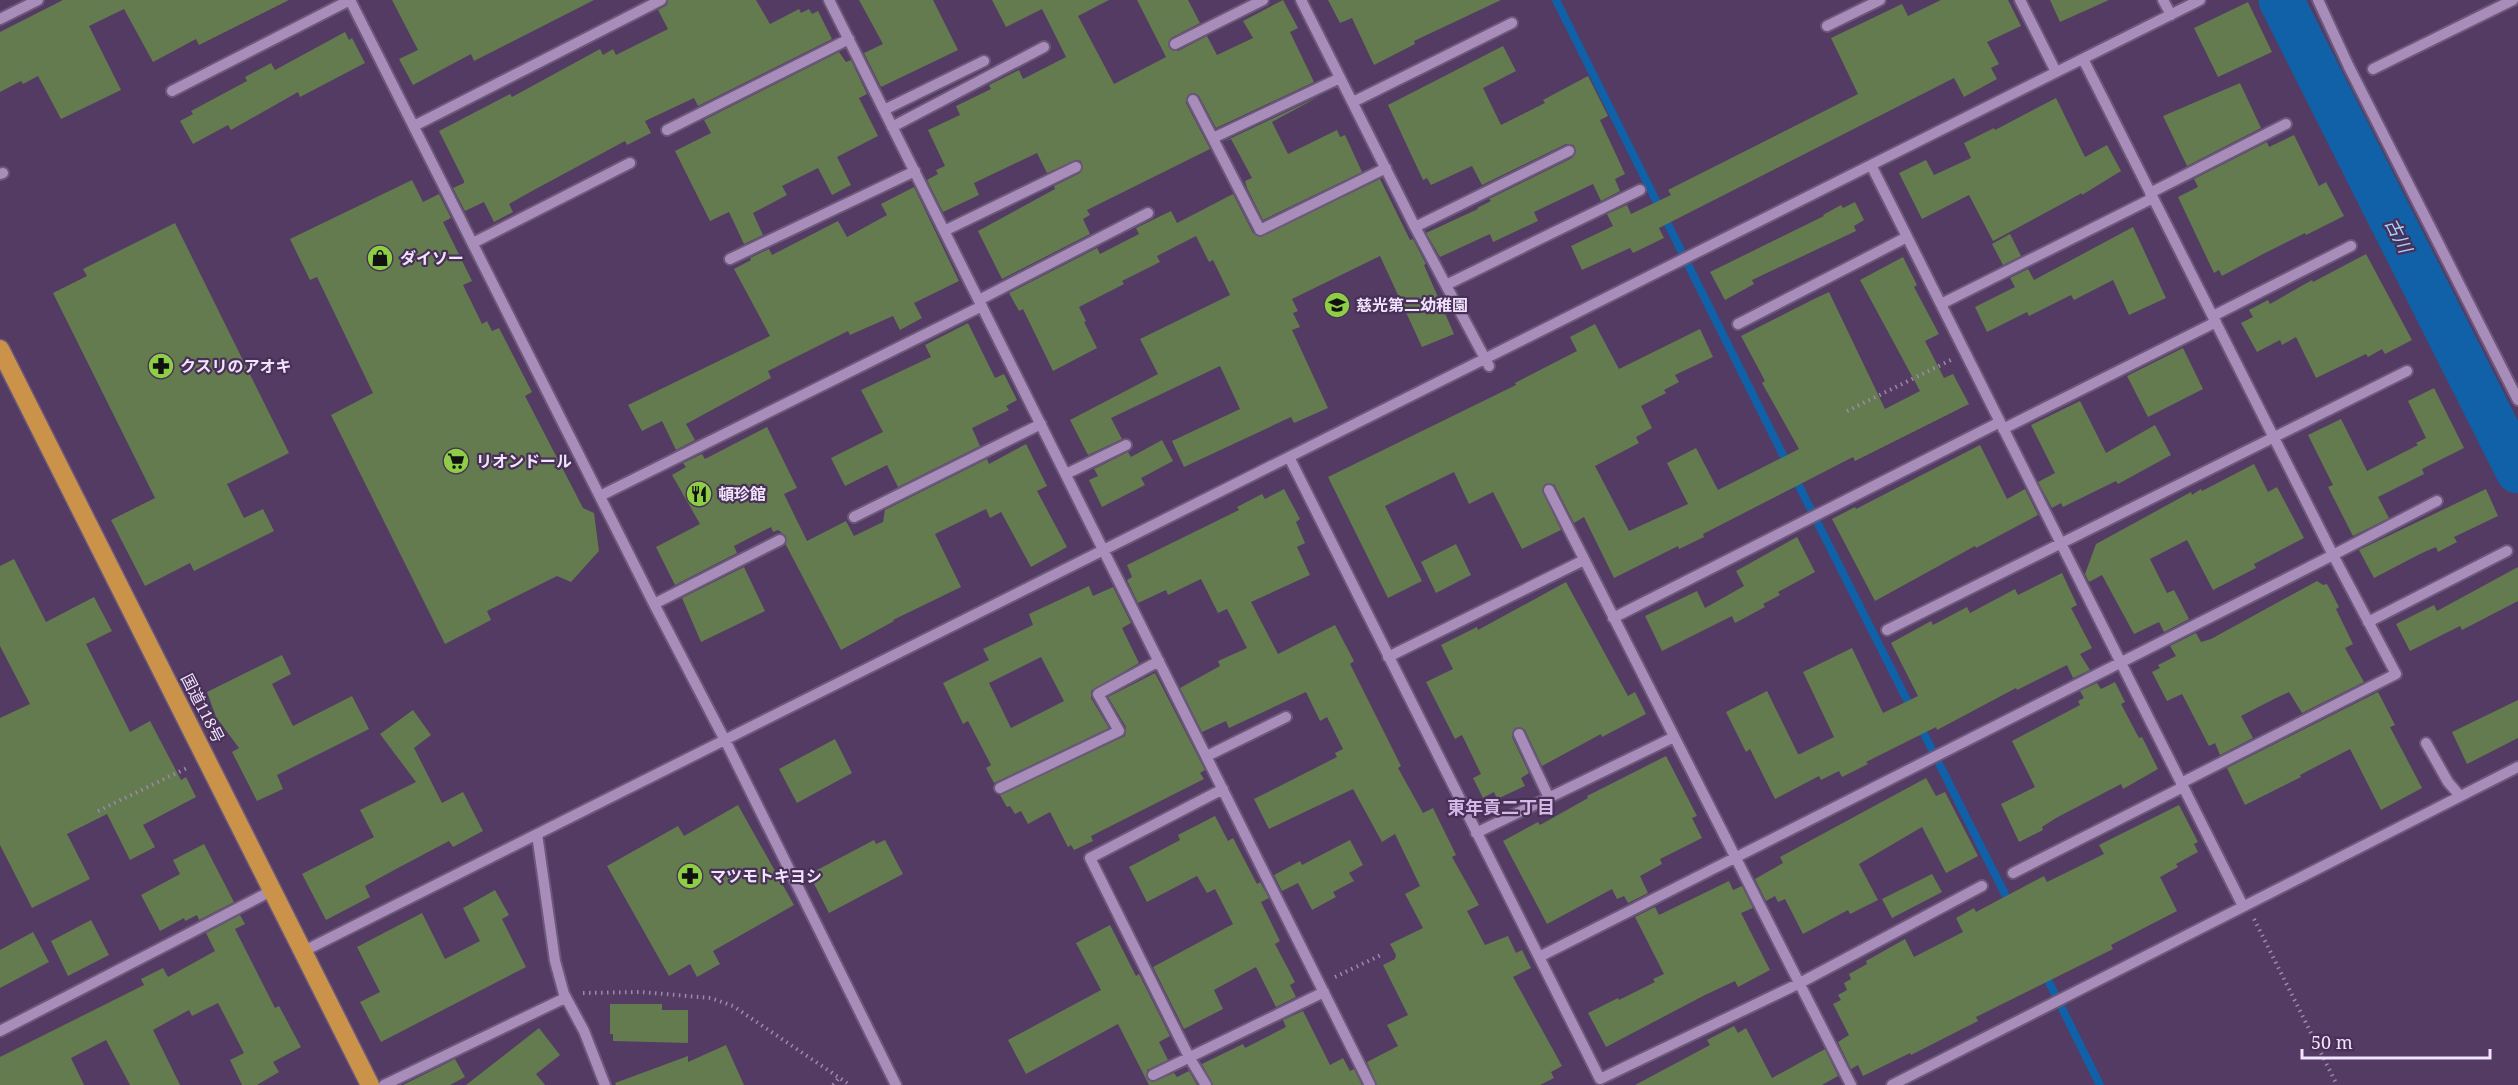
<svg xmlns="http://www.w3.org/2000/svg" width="2518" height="1085" viewBox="0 0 2518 1085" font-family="'Noto Serif','Noto Sans JP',serif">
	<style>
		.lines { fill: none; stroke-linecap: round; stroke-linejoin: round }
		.stream { stroke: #1161a8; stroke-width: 8 }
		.river { stroke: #1161a8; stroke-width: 45 }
		.building { fill: #637b4e; fill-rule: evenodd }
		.minor-casing { stroke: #6c587a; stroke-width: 14 }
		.highway-casing { stroke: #6c587a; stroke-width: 21 }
		.path { stroke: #9d89aa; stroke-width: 4; stroke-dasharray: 1.5 4.5; stroke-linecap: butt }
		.minor { stroke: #a88dba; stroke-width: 10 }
		.highway { stroke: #cb9349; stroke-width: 18 }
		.labels { text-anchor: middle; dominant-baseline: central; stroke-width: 4.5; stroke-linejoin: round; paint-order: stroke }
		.poi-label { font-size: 16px; font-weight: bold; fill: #f2e4fd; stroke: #483057; text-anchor: start }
		.street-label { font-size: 16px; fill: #f2e4fd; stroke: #483057 }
		.water-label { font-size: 18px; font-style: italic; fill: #a6d1ff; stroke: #483057 }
		.neighbourhood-label { font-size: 18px; font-weight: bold; fill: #d4b8e7; stroke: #483057 }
	</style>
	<rect width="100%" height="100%" fill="#533b63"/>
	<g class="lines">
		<path class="stream" d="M1556 0 1788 465
			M1795 478 1911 708
			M1919 724 2010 904
			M2045 974 2100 1085"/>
		<path class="river" d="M2281 0 2518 471"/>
	</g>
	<path class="building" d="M63 0H289L199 45 196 39 153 62 124 9 89 26 121 90 61 119 38 76 23 84 21 81 0 92V32Z
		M392 0H594L474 61 471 54 413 85 399 59 418 50Z
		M668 0H756L770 24 799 9 801 13 809 9 812 14 818 11 832 39 698 106 694 98 645 121 651 133 627 145 625 141 532 191 509 204 513 212 494 222 484 202 465 211 453 188 464 183V181L439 131 510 94 512 97 600 49 603 55 613 49 616 55 668 29 658 10 667 5Z
		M859 0H933L958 50 881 87 864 53 883 44Z
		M992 0H1109L1078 16 1114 84 1166 57 1137 0H1188L1200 23 1171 38 1168 43 1169 48 1178 51 1207 36 1217 55 1253 38 1243 21 1283 0 1298 28 1290 32 1314 82 1216 128 1199 96 1194 93 1189 94 1186 99V103L1210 149 1087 210 1090 215 1083 219 1090 234 1002 279 978 231 1055 189 1054 186 1080 173 1083 167 1081 161 1076 160 1047 173 1037 153 974 183 979 195 943 212 927 180 938 174 936 170 945 166 928 130 960 115 956 106 991 89 989 85 1019 70 1023 79 1066 57 1042 9 1006 27Z
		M1328 0H1501L1414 41 1415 44 1374 65 1352 18 1340 23Z
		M1941 0H2008L2021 26 1987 42 1999 64 1991 68 1997 79 1964 97 1954 78 1659 228 1664 238 1633 253 1630 248 1582 270 1571 246 1613 226 1607 214 1627 205 1631 214 1671 195 1668 190 1858 94 1831 38 1902 4 1908 16Z
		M2050 0H2109L2060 22Z
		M2248 2 2272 52 2218 77 2194 28Z
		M345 32 349 40 352 38 365 63 300 97 298 92 231 130 228 125 193 144 180 121 193 114 191 111 247 81 245 77 271 63 275 70Z
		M1503 46 1516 71 1483 88 1501 125 1545 103 1543 100 1588 76 1608 116 1600 120 1625 174 1615 179 1620 191 1601 201 1593 184 1534 212 1538 221 1493 242 1490 234 1440 257 1426 233 1478 209 1477 208 1491 201 1489 199 1572 158 1576 152 1574 145 1566 144 1482 185 1472 166 1431 185 1427 178 1423 180 1388 105Z
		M839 52 846 62 851 60 867 94 859 98 878 136 837 157 851 185 832 195 818 168 782 186 787 195 753 213 763 235 744 244 729 212 710 221 675 151 711 133 704 120Z
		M2240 83 2261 128 2187 166 2163 116Z
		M1320 96 1272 122 1288 154 1337 130 1340 137 1345 135 1362 172 1263 220 1247 188 1245 181 1252 178 1231 139 1223 142Z
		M2056 98 2085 157 2107 145 2121 171 2082 195V193L1993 241 1969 195 1922 219 1899 173 1926 160 1934 175 1971 158 1964 143 1994 128 1995 130Z
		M2294 135 2319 186 2326 182 2344 216 2306 235 2305 233 2263 254 2222 276 2219 270 2214 273 2178 197 2198 187 2194 179 2267 142 2269 147Z
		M1380 179 1410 240 1413 239 1426 264 1424 265 1454 334 1422 347 1380 256 1292 299 1298 311 1293 313 1300 327 1292 330 1328 408 1294 423 1291 417 1184 467 1172 441 1240 409 1220 366 1111 418 1122 439 1088 455 1070 420 1158 374 1140 339 1230 295 1213 260 1209 262 1196 236 1157 256 1160 262 1122 281 1124 284 1079 307 1086 321 1084 322 1097 348 1053 371 1023 309 1019 311 1009 293 1097 248 1100 254 1139 234 1136 228 1171 211 1177 223 1233 194 1253 233 1260 237Z
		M412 180 423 202 439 194 451 218 443 222 472 281 463 285 482 324 487 321 492 331 499 328 532 392 525 396 583 508 594 513 599 551 571 582 557 576 487 611 491 620 445 644 331 415 373 393 317 277 310 280 290 239Z
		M914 187 959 281 914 303 922 318 900 330 893 316 850 335 848 331 768 371 771 378 686 424 695 440 676 450 662 421 642 431 628 405 770 336 734 269 751 260 750 258 769 249 772 255 838 221 847 237 887 215 881 204Z
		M1855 202 1864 220 1854 226 1856 231 1752 280 1754 284 1725 300 1710 272 1824 216 1823 215 1841 205 1843 208Z
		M175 223 289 453 227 484 244 518 263 509 274 531 194 571 190 563 145 586 111 520 155 498 53 293 87 276 83 269Z
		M2133 227 2166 298 2129 315 2113 280 2074 300 2071 295 2029 316 2027 312 1987 332 1975 307 2015 287 2010 278 2028 269 2034 280Z
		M2010 234 2021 256 2003 265 1992 244Z
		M2366 254 2412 340 2385 354 2382 349 2368 357 2366 354 2316 378 2296 337 2282 345 2280 340 2257 352 2241 323 2253 317 2249 310 2268 300 2270 304 2312 280 2313 282Z
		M1903 257 1917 285 1914 287 1939 334 1925 341 1944 378 1953 374 1969 404 1855 461 1853 457 1703 534 1704 537 1679 549 1678 546 1614 578 1584 517 1574 523 1554 484H1545L1542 490 1561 530 1522 549 1493 492 1469 504 1454 472 1385 506 1422 581 1388 598 1328 477 1516 385 1515 383 1577 351 1570 337 1595 324 1619 369 1700 329 1713 357 1675 375 1679 382 1664 390 1666 393 1641 406 1652 428 1636 437 1639 443 1595 466 1629 531 1688 504 1667 463 1696 448 1718 490 1799 449 1762 383 1765 381 1741 336 1814 299 1829 292 1885 409 1920 391 1860 280Z
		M968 323 995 378 1004 374 1017 400 1006 406 1009 410 972 428 980 446 898 487 887 465 845 486 831 458 883 432 861 390 931 357 925 345Z
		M2183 348 2203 389 2148 417 2127 376Z
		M2434 388 2464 448 2422 469 2424 474 2378 497 2389 518 2353 536 2328 487 2333 485 2308 435 2341 419 2367 471 2418 445 2416 443 2426 438 2408 401Z
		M2080 401 2106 453 2155 425 2171 455 2118 484 2116 481 2063 507 2061 503 2052 508 2038 482 2055 473 2031 425Z
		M767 427 797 488 784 494 807 541 846 521 854 536 883 522 885 510 987 459 989 464 1026 444 1047 486 1037 491 1067 547 1031 567 1001 512 990 518 986 509 935 534 961 587 893 620 894 621 841 650 786 545V536L778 530 773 532 771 527 734 546 737 553 675 585 656 547 700 524 672 475 686 467 683 463 702 454 705 459Z
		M1162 440 1173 461 1141 478 1145 485 1102 507 1089 480 1098 476 1094 469 1128 452 1131 457Z
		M1980 445 2007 499 2025 489 2038 515 1976 548 1975 546 1875 601 1832 519 1855 507 1856 509Z
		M2254 464 2268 492 2277 487 2304 538 2254 564 2256 568 2213 590 2187 540 2150 559 2167 593 2174 590 2189 619 2164 632 2159 622 2134 634 2102 575 2089 582 2085 574 2096 544 2191 492 2192 495 2201 489 2202 491Z
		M1284 489 1300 519 1296 522 1305 543 1297 547 1310 575 1251 602 1278 654 1335 625 1354 661 1350 664 1401 766 1398 768 1423 813 1433 808 1456 855 1452 857 1479 905 1467 911 1485 945 1508 936 1516 953 1522 950 1531 968 1513 977 1562 1066 1551 1072 1554 1078 1540 1085H1377L1367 1062 1398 1046 1387 1025 1408 1015 1383 965 1395 959 1396 955 1390 944 1423 928 1405 894 1420 886 1395 834 1382 842 1353 789 1269 829 1254 799 1337 757 1335 753 1343 749 1327 717 1320 721 1306 692 1229 728 1226 721 1202 732 1180 688 1220 666 1218 661 1247 648 1227 609 1218 613 1201 579 1168 595 1166 590 1138 603 1127 580 1132 577 1127 565 1239 510 1237 507 1262 494 1265 499Z
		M2486 489 2498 516 2454 537 2457 542 2438 552 2436 547 2422 553 2374 578 2359 550Z
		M1797 537 1815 572 1778 592 1780 595 1763 604 1765 607 1735 623 1732 616 1662 651 1645 616 1697 591 1705 608 1744 586 1736 571Z
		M1456 544 1471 575 1436 593 1421 562Z
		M14 559 46 622 94 597 112 631 86 644 130 732 150 721 181 780 186 777 196 797 143 825 155 847 130 860 107 814 67 834 90 879 32 908 0 845V718L30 704 0 646V566Z
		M744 567 765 611 701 642 682 598Z
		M2518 567V601L2462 630 2460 626 2410 651 2396 624 2434 605 2437 611Z
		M2062 573 2077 605 2071 608 2092 648 2080 654 2090 670 2073 678 2067 665 2017 690 2016 688 1937 730 1936 727 1866 762 1868 764 1842 777 1839 771 1821 780 1819 776 1775 799 1750 749 1746 752 1726 712 1767 691 1798 754H1800L1834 737 1803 672 1852 648 1883 713 1918 696 1891 643 1931 621 1933 625 1967 607 1970 613 2015 589 2018 595Z
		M2317 581 2323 585 2327 584 2339 607 2336 609 2353 644 2345 648 2364 682 2302 713 2289 692 2276 698 2241 716 2253 738 2220 755 2215 743 2209 746 2182 694 2167 701 2152 672 2160 668 2158 665 2176 656 2170 646 2196 633 2201 642 2211 639Z
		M1566 582 1628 696 1635 692 1646 714 1602 737 1601 734 1542 766 1525 730 1520 727 1515 728 1512 737 1529 773 1521 778 1525 786 1497 799 1494 792 1483 798 1473 778 1481 774 1462 735 1455 739 1426 682 1453 669 1441 645 1477 627 1478 630Z
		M1089 586 1093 596 1113 587 1131 623 1122 628 1139 663 1091 691V698L1109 728 994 783 986 768 991 765 968 721 963 724 943 683 989 660 983 649 1033 625 1029 614ZM1041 657 1064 701 1011 728 989 683Z
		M282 655 291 674 272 684 293 726 352 696 369 729 277 775 283 789 257 801 232 752 239 748 216 717 207 692Z
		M1155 673 1205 770 1200 773 1204 779 1091 836 1093 841 1074 850 1071 845 1068 847 1050 812 1028 824 1021 811 1015 814 1010 806 1007 807 1000 795 1125 736 1126 727 1108 697Z
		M2115 682 2125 702 2121 704 2139 738 2142 737 2158 769 2123 789 2121 784 2056 818 2042 827 2043 830 2019 842 2001 804 2035 787 2012 741 2080 705 2078 701 2084 698 2080 691 2097 683 2101 689Z
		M2378 692 2395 725 2390 727 2422 788 2381 810 2350 749 2300 775 2301 777 2245 805 2227 768Z
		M2518 700V738L2467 764 2452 732Z
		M413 710 431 735 414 748 442 803 463 792 483 831 453 847 449 841 396 869 365 886 370 897 326 920 302 874 374 837 360 810 416 782 380 734Z
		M835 739 852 773 797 803 779 769Z
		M1666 756 1697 816 1692 818 1702 838 1660 859 1662 864 1640 876 1648 893 1628 903 1624 896 1617 899 1612 889 1547 924 1503 841 1538 822 1540 825 1588 798 1587 796Z
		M1926 778 1936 796 1945 792 1978 856 1946 873 1922 827 1859 864 1878 900 1850 914 1848 910 1803 934 1785 899 1778 902 1775 896 1766 901 1755 879 1783 863 1780 857Z
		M738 805 794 905 713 951 720 964 697 977 690 964 669 976 607 866 678 826 684 836Z
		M2179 805 2198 842 2194 844 2198 852 2176 864 2178 867 2160 877 2177 911 2111 945 2113 949 1976 1017 1978 1021 1911 1055 1910 1053 1863 1076 1858 1065 1851 1069 1838 1042 1849 1035 1833 1004 1841 1000 1838 995 1847 990 1844 983 1851 979 1849 974 1867 964 1866 961 1905 939 1914 957 1963 932 1956 918 1974 908 1976 912 2044 876 2047 882 2104 854 2099 845Z
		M1215 816 1228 841 1233 838 1257 884 1260 882 1269 898 1261 902 1280 941 1275 944 1295 982 1290 985 1296 997 1276 1007 1256 967 1214 990 1223 1009 1184 1029 1153 967 1233 924 1215 889 1207 893 1197 876 1147 902 1129 867 1180 840 1178 835Z
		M874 840 876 844 885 840 903 874 829 913 811 878 819 874 817 870Z
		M1350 840 1363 865 1349 873 1354 881 1333 892 1336 897 1312 910 1298 883 1282 891 1274 875 1300 861 1302 865Z
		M204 844 234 902 199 920 197 915 185 921 184 918 160 931 141 895 180 874 173 860Z
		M1932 874 1942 892 1892 918 1882 899Z
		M1729 881 1733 890 1742 886 1753 908 1741 913 1770 970 1738 987 1735 981 1705 995 1606 1047 1588 1013 1618 998 1619 1000 1655 982 1653 979 1664 974 1635 917 1655 907 1659 915Z
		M495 890 509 915 502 919 526 967 381 1042 360 1002 380 992 357 947 422 913 445 959 480 941 463 908Z
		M240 915 245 924 235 929 275 1008 279 1006 301 1047 273 1062 279 1072 257 1085H242L230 1060 244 1053 218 1003 192 1016 189 1010 153 1030 180 1085H130L106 1040 71 1058 84 1085H0V1057L144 985 141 979 163 968 168 977 215 951 206 933Z
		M91 920 109 955 68 976 51 941Z
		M1110 925 1136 976 1139 974 1170 1036 1159 1042 1168 1060 1147 1070V1079L1153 1082 1174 1073 1177 1077 1189 1071 1197 1085H1149L1118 1024 1026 1074 1008 1040 1101 990 1076 943Z
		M33 932 49 962 0 988V950Z
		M610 1004H662V1010H688V1043L613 1041V1034H610Z
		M1303 1011 1330 1065 1343 1058 1350 1071 1354 1069 1362 1085H1213L1202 1064 1243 1044 1245 1048 1286 1027 1283 1020Z
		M1734 1026 1738 1033 1746 1028 1772 1078 1825 1049 1838 1076 1822 1085H1635L1710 1045 1707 1040Z
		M539 1028 560 1055 536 1074 545 1085H466Z
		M726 1045 744 1085H616L615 1083 688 1056V1062Z
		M455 1059 465 1077 450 1085H403Z"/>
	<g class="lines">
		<g class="minor-casing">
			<path id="minor" d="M350 0 654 604 729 748 896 1085
				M829 0 1370 1085
				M1301 0 1415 227 1489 366
				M2020 0 2056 72
				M2163 0 2171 15
				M2318 0 2349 67 2518 400
				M0 19 38 0
				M1827 26 1880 0
				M1175 44 1263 0
				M2373 69 2513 0
				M172 91 350 0
				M1193 100 1260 230 1386 168
				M1353 102 1512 23
				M884 110 984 61
				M414 126 661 0
				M892 127 1044 47
				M667 130 849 39
				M1213 138 1340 78
				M1871 165 2243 906
				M0 174 3 173
				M2150 193 2286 124
				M1415 227 1569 151
				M944 231 1076 167
				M473 243 630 163
				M730 259 915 171
				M1446 285 1640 190
				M979 300 1148 213
				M1941 304 2153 198
				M2213 316 2351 246
				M1738 324 1907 237
				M2003 429 2216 322
				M1289 457 1600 1079 1798 984 1982 886
				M1066 474 1126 445
				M1549 490 1851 1085
				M600 496 982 306
				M854 517 1041 424
				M654 604 780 540
				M1613 618 2000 422
				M2368 622 2507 551
				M1887 630 2407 371
				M1388 657 1584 560
				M1519 734 1549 798
				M2426 743 2448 782 2460 796
				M1207 756 1286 717
				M2181 783 2396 674 2333 555 2437 501
				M1000 788 1119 731 1098 694 1159 661
				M1476 833 1674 737
				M537 834 555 961 564 994 584 1031 605 1085
				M2013 873 2183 787
				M304 951 2200 0
				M1539 957 2333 555 2083 59
				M0 1031 273 890
				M1153 1075 1324 992
				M384 1085 565 998
				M1206 1085 1189 1057 1090 858 1223 789
				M1892 1085 2518 767"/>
		</g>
		<g class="highway-casing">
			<path id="highway" d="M0 349 370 1085"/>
		</g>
		<path class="path" d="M1847 411 1951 360
			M98 811 187 768
			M2254 919 2337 1085
			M1335 977 1383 954
			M583 993 641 992 711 998 733 1006 850 1085
			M833 1085 840 1077"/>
		<use href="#minor" class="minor"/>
		<use href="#highway" class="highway"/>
	</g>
	<defs>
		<g id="shop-disc" transform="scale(1.35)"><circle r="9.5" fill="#8dce44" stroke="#483057"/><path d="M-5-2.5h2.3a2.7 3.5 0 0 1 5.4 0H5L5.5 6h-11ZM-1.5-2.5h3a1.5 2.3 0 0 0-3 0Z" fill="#111"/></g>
		<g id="school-disc" transform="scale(1.35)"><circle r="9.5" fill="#8dce44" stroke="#483057"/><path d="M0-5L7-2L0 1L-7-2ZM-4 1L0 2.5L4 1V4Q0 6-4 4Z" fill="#111"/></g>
		<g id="pharmacy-disc" transform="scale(1.35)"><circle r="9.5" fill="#8dce44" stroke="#483057"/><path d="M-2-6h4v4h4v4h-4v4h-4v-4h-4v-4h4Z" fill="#111"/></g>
		<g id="supermarket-disc" transform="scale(1.35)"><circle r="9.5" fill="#8dce44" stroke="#483057"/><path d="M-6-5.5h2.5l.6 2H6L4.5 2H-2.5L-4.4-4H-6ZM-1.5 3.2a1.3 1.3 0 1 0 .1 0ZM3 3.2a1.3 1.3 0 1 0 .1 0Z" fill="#111"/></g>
		<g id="restaurant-disc" transform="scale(1.35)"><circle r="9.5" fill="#8dce44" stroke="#483057"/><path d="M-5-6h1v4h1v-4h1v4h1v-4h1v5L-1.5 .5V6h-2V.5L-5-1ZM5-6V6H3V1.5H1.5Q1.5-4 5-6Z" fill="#111"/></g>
	</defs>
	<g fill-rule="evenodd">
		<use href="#shop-disc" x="380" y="258"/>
		<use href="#school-disc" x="1337" y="305"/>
		<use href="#pharmacy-disc" x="161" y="366"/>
		<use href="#supermarket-disc" x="456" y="461"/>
		<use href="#restaurant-disc" x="699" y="494"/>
		<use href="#pharmacy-disc" x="690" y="876"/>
	</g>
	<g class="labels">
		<g class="poi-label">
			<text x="400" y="258">ダイソー</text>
			<text x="1356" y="305">慈光第二幼稚園</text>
			<text x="180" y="366">クスリのアオキ</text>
			<text x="476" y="461">リオンドール</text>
			<text x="718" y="494">頓珍館</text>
			<text x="710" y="876">マツモトキヨシ</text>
		</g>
		<g class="street-label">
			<text transform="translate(203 708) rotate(63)">国道118号</text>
		</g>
		<g class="water-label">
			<text transform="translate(2399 235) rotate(63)">古川</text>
		</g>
		<g class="neighbourhood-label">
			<text x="1501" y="807">東年貢二丁目</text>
		</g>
	</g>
	<path d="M2302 1049v9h188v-9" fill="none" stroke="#f2e4fd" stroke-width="3"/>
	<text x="2311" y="1049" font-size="18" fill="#f2e4fd" stroke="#483057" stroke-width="4.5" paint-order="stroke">50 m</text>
</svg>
